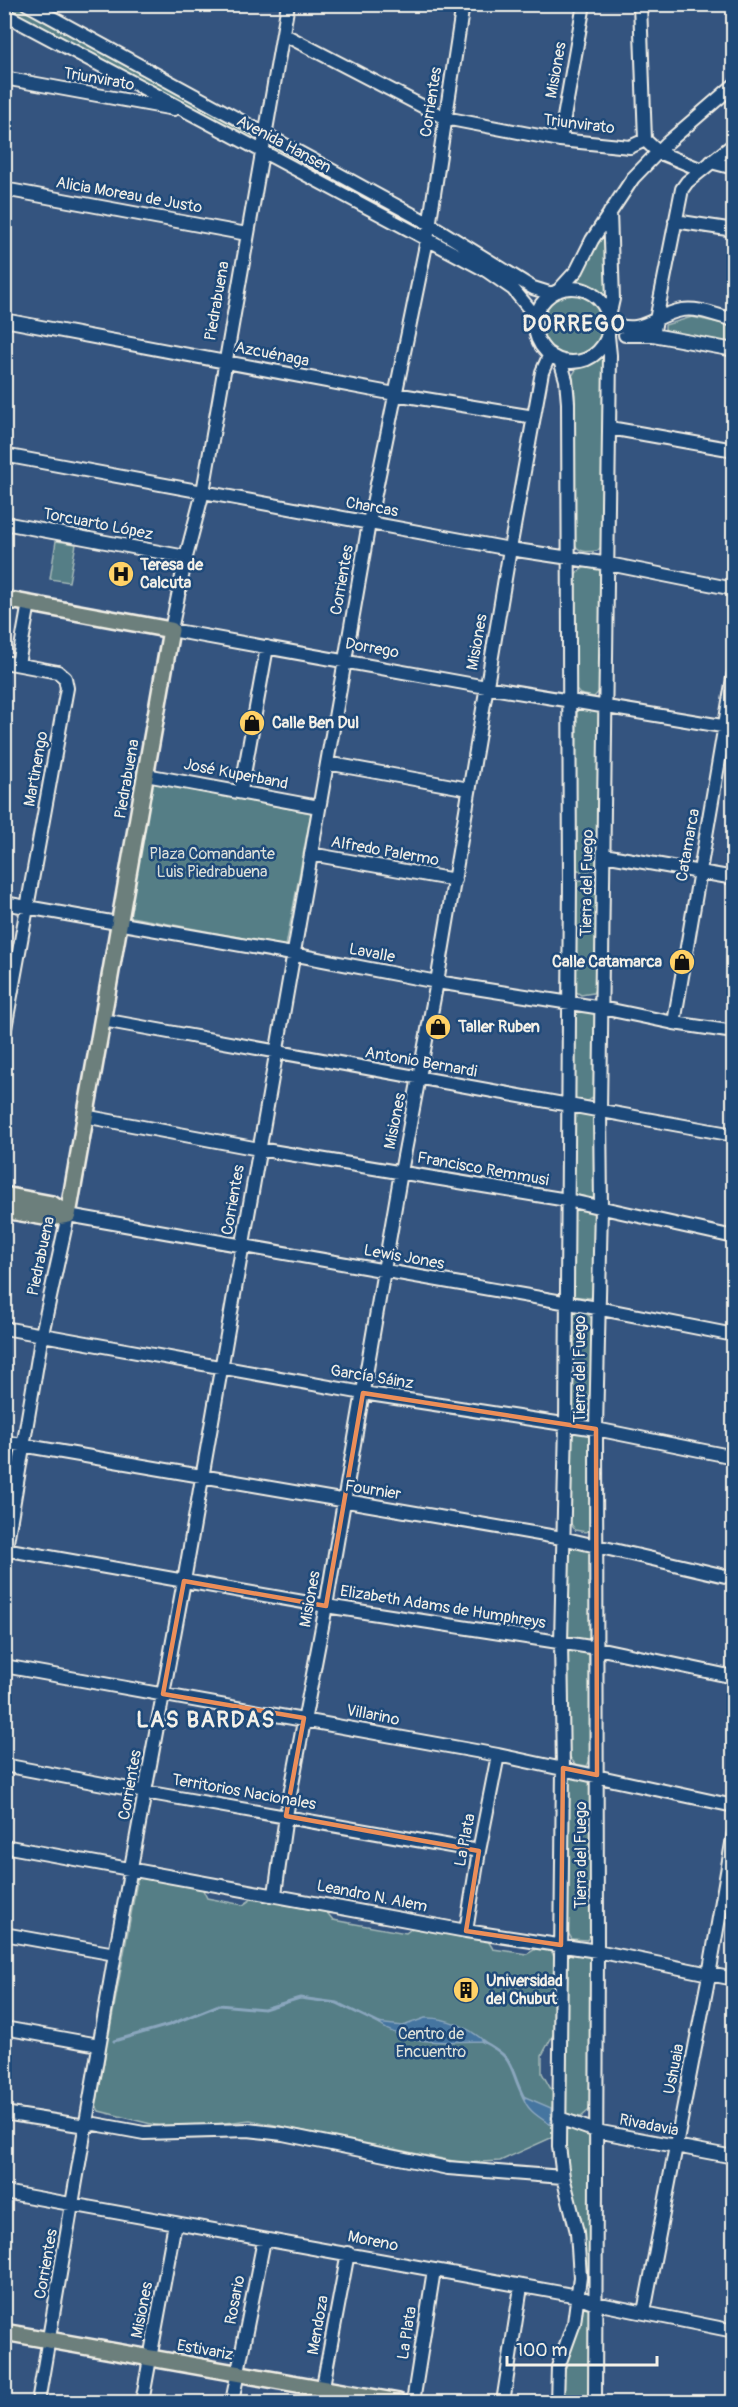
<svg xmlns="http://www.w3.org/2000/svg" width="738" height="2407" viewBox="0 0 738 2407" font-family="Pangolin,sans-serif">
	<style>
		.green { fill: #547e86; stroke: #a4b8b7; stroke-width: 1.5 }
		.water { fill: #4474a0; stroke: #8aa6bd; stroke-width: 1.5 }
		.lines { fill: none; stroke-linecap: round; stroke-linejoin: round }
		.stream { stroke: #8aa6bd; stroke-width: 3 }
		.minor-casing { stroke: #f4f1e8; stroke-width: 16 }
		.major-casing { stroke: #f4f1e8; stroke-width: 20 }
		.minor { stroke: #1f4a7a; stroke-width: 12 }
		.major { stroke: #6c7f7c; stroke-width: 15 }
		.marked { fill: none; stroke: #ec8e59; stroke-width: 4.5; stroke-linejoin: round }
		.labels { text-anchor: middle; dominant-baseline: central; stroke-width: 5; stroke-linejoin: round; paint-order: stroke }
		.street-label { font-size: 16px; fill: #f4f1e8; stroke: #1f4a7a }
		.poi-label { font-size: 16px; font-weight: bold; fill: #f4f1e8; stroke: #1f4a7a; text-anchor: start }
		.park-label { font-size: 16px; fill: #dce0d9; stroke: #1f4a7a }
		.district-label { font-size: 22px; font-weight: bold; letter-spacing: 1.5px; fill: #f4f1e8; stroke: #1f4a7a }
	</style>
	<rect width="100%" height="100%" fill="#34547f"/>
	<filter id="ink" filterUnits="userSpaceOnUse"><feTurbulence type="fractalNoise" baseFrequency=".0167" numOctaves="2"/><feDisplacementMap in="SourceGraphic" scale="12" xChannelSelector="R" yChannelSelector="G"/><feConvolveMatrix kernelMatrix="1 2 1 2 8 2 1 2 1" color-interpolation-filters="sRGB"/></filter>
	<g filter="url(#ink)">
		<path class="green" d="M4 5H18L254 133 253 139 5 7Z
			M276 145 418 222 416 228 275 153 273 148Z
			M610 218 607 306 585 288 568 285Z
			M542 325a31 31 0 1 1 62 0a31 31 0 1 1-62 0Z
			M692 317 733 326V343C713 341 682 342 665 329V325Z
			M605 354 602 546 597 551C588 552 580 553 575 545V395L572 376 577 368Z
			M56 541 76 544 69 582 50 579Z
			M587 566 601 570 603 576 602 688 594 697 580 694 575 689V578L577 572Z
			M585 703 597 712 601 718 600 868 583 873 575 868 577 710 578 704Z
			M152 782 311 813 286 946 126 916Z
			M591 878 597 879 599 883 596 988 593 993 581 995 573 990 575 885 578 881Z
			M576 1007 594 1011 597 1018 595 1096 588 1101 576 1099 573 1094 574 1011Z
			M574 1107 595 1115V1200L574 1194Z
			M585 1205 593 1212 595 1217 593 1296 590 1298 572 1296V1207Z
			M575 1311H585L593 1320 592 1421 588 1424 574 1421 571 1417V1313Z
			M577 1430 588 1432 591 1435 592 1529 586 1532 575 1530 569 1521 571 1437Z
			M567 1543 588 1548 591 1552 590 1638 588 1641 567 1637Z
			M571 1649 587 1652 589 1655 591 1758 587 1766 575 1764 568 1755 566 1656Z
			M572 1777 593 1782 592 1932 587 1940 572 1939 566 1930 567 1782Z
			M138 1876 201 1886 207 1898 243 1905 253 1898 325 1910 333 1920 406 1933 415 1926 487 1939 493 1949 527 1954 539 1947 551 1949 555 1960 554 2033 542 2055V2073L553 2093V2137L500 2161 463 2163 250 2120 182 2128H167L99 2111 96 2106Z
			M572 1952 584 1953 592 1960 590 2104 589 2110 581 2117 569 2115 565 2111V1958Z
			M571 2127 589 2133 590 2136V2285L586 2284C585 2270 586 2256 584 2242 581 2216 555 2149 566 2128Z
			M583 2307 589 2308V2402H562V2374L565 2359Z"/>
		<path class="water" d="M425 2018C446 2017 468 2027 484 2041 447 2042 408 2046 377 2023L403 2026Z
			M523 2096 551 2108V2125C539 2117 526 2110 523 2096Z"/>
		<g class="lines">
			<path class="stream" d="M114 2041 169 2025 219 2005 264 2009 300 1998 337 2003 380 2024
				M482 2041C517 2059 508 2067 524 2098"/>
			<g class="minor-casing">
				<path id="minor" d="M27 4 428 223 533 288 552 294
					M288 4 203 492 186 557 171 630 486 687 734 728
					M640 4 645 140
					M4 14 487 271 513 289 536 317
					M283 34 445 118 560 140 630 147 645 140
					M4 78 174 109
					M560 140 584 4
					M645 140 658 152 702 170
					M711 162 734 168
					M4 189 247 234
					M675 221 734 230
					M535 325a37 37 0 1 1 74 0a37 37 0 1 1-74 0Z
					M558 291 577 270 592 240 633 178 667 143 734 85
					M609 317 613 299 610 212
					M4 320 395 394 534 417
					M609 323C645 336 650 316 682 310 698 307 718 316 734 320
					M625 335H653L734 350
					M653 335 682 189 687 182 734 144
					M610 428 734 450
					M4 455 510 549 609 564 734 589
					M4 523 186 557
					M4 662 58 672 65 678 67 688 4 1034
					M18 664 29 603
					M327 763 469 789
					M146 775 319 807
					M241 791 267 647
					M311 854 455 880
					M604 855 734 878
					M4 903 292 954 437 982 602 1008 674 1023 734 1032
					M103 1020 734 1135
					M674 1023 734 672
					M84 1116 259 1149 567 1200 734 1237
					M4 1328 363 1393 596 1429 734 1457
					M4 1442 562 1538 734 1578
					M4 1549 326 1606 597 1648 734 1677
					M4 1560 42 1334 68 1215 597 1308 734 1335
					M4 1666 498 1755 734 1806
					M4 1765 145 1792 479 1851
					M4 1846 466 1931 597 1951 734 1979
					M275 1894 286 1816 326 1606 401 1172 437 982 510 549 542 372 550 354
					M466 1931 479 1851 498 1755
					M4 1934 115 1954
					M4 2028 99 2045
					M4 2113 86 2126 95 2124 144 2133 248 2130 283 2134 448 2168 563 2177
					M559 2118 596 2131 734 2157
					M4 2192 578 2296 595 2303 734 2331
					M644 2312 709 1975 734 1832
					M38 2402 115 1954 184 1581 369 523 427 240 463 4
					M142 2402 175 2223
					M232 2402 264 2240
					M320 2402 348 2253
					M413 2402 434 2270
					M503 2402 521 2287
					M557 2402 558 2367 574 2323 580 2277 577 2232 563 2177 559 2146 563 1768 561 1642 566 1424 570 880 568 403 566 380 560 360
					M595 2402 597 1951 596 1429 601 1207 600 1111 610 355 608 336"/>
			</g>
			<g class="major-casing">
				<path id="major" d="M4 599 171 630 68 1215
					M4 1195 52 1204 68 1215
					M4 1210 50 1218 68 1215
					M4 2332 399 2402"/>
			</g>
			<use href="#minor" class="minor"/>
			<use href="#major" class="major"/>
		</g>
	</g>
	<path class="marked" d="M363 1393 596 1429 597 1775 563 1768 561 1945 466 1931 479 1851 286 1816 304 1718 163 1694 184 1581 326 1606Z"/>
	<defs>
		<g id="hospital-disc" transform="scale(1.35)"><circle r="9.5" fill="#ffd166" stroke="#1f4a7a"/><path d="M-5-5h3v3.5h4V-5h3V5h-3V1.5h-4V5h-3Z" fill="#111"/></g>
		<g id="shop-disc" transform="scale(1.35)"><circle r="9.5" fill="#ffd166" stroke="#1f4a7a"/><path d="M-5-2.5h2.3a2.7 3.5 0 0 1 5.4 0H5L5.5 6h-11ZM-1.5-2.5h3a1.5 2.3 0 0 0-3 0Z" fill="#111"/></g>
		<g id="building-disc" transform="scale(1.35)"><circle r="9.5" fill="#ffd166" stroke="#1f4a7a"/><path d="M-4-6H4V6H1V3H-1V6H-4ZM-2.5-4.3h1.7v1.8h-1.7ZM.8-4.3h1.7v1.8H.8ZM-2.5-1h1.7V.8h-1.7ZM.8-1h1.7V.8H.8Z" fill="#111"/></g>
	</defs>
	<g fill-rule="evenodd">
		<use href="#hospital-disc" x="121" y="574"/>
		<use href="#shop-disc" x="252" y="723"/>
		<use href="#shop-disc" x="682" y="962"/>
		<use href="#shop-disc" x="438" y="1027"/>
		<use href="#building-disc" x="466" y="1990"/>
	</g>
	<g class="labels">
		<g class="street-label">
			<text transform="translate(556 70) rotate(-80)">Misiones</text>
			<text transform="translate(99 79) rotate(10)">Triunvirato</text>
			<text transform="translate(431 102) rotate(-81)">Corrientes</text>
			<text transform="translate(579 124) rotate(7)">Triunvirato</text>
			<text transform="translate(284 144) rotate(28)">Avenida Hansen</text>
			<text transform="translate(129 195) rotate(10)">Alicia Moreau de Justo</text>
			<text transform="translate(217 301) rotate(-80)">Piedrabuena</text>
			<text transform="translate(272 354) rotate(11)">Azcuénaga</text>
			<text transform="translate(372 507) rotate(10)">Charcas</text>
			<text transform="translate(98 524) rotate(11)">Torcuarto López</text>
			<text transform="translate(342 580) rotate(-80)">Corrientes</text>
			<text transform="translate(477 642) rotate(-80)">Misiones</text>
			<text transform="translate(372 648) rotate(10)">Dorrego</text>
			<text transform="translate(36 769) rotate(-80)">Martinengo</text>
			<text transform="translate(236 774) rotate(11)">José Kuperband</text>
			<text transform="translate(127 779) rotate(-80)">Piedrabuena</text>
			<text transform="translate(688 845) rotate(-80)">Catamarca</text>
			<text transform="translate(385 851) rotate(10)">Alfredo Palermo</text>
			<text transform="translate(587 883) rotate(-89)">Tierra del Fuego</text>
			<text transform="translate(372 953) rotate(11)">Lavalle</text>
			<text transform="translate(421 1062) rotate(10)">Antonio Bernardi</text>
			<text transform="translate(395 1121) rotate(-79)">Misiones</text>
			<text transform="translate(483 1169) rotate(10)">Francisco Remmusi</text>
			<text transform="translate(233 1200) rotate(-80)">Corrientes</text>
			<text transform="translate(41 1256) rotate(-78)">Piedrabuena</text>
			<text transform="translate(404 1257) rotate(10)">Lewis Jones</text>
			<text transform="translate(580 1369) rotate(-90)">Tierra del Fuego</text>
			<text transform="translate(372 1377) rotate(9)">García Sáinz</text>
			<text transform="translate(373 1490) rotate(9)">Fournier</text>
			<text transform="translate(310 1599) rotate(-80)">Misiones</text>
			<text transform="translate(443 1607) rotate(9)">Elizabeth Adams de Humphreys</text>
			<text transform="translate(373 1715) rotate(11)">Villarino</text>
			<text transform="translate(130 1785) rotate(-80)">Corrientes</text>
			<text transform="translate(244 1792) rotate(10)">Territorios Nacionales</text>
			<text transform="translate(465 1840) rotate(-79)">La Plata</text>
			<text transform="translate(581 1855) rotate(-90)">Tierra del Fuego</text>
			<text transform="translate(372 1896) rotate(11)">Leandro N. Alem</text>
			<text transform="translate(674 2069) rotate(-79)">Ushuaia</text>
			<text transform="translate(649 2125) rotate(11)">Rivadavia</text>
			<text transform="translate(373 2241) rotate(11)">Moreno</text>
			<text transform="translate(46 2264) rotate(-80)">Corrientes</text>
			<text transform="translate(235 2300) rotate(-79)">Rosario</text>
			<text transform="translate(142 2310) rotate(-79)">Misiones</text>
			<text transform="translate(318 2325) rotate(-80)">Mendoza</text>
			<text transform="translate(407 2333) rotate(-81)">La Plata</text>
			<text transform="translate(205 2350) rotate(10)">Estivariz</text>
		</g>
		<g class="poi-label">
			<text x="140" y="565">Teresa de<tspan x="140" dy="18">Calcuta</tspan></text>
			<text x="272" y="723">Calle Ben Dul</text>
			<text x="662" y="962" text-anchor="end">Calle Catamarca</text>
			<text x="458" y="1027">Taller Ruben</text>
			<text x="486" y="1981">Universidad<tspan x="486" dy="18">del Chubut</tspan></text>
		</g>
		<g class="park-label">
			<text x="212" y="854">Plaza Comandante<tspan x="212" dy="18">Luis Piedrabuena</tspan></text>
			<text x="431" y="2034">Centro de<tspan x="431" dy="18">Encuentro</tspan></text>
		</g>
		<g class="district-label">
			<text x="574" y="324">DORREGO</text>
			<text x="206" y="1720">LAS BARDAS</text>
		</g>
	</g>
	<rect width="738" height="2407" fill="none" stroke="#1f4a7a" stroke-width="24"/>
	<rect x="12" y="12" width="714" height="2383" fill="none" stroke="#f4f1e8" stroke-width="2" filter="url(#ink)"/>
	<path d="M507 2356v9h150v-9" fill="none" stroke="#f4f1e8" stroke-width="3"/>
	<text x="516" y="2356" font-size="18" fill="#f4f1e8" stroke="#1f4a7a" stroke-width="4.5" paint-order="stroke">100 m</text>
</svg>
